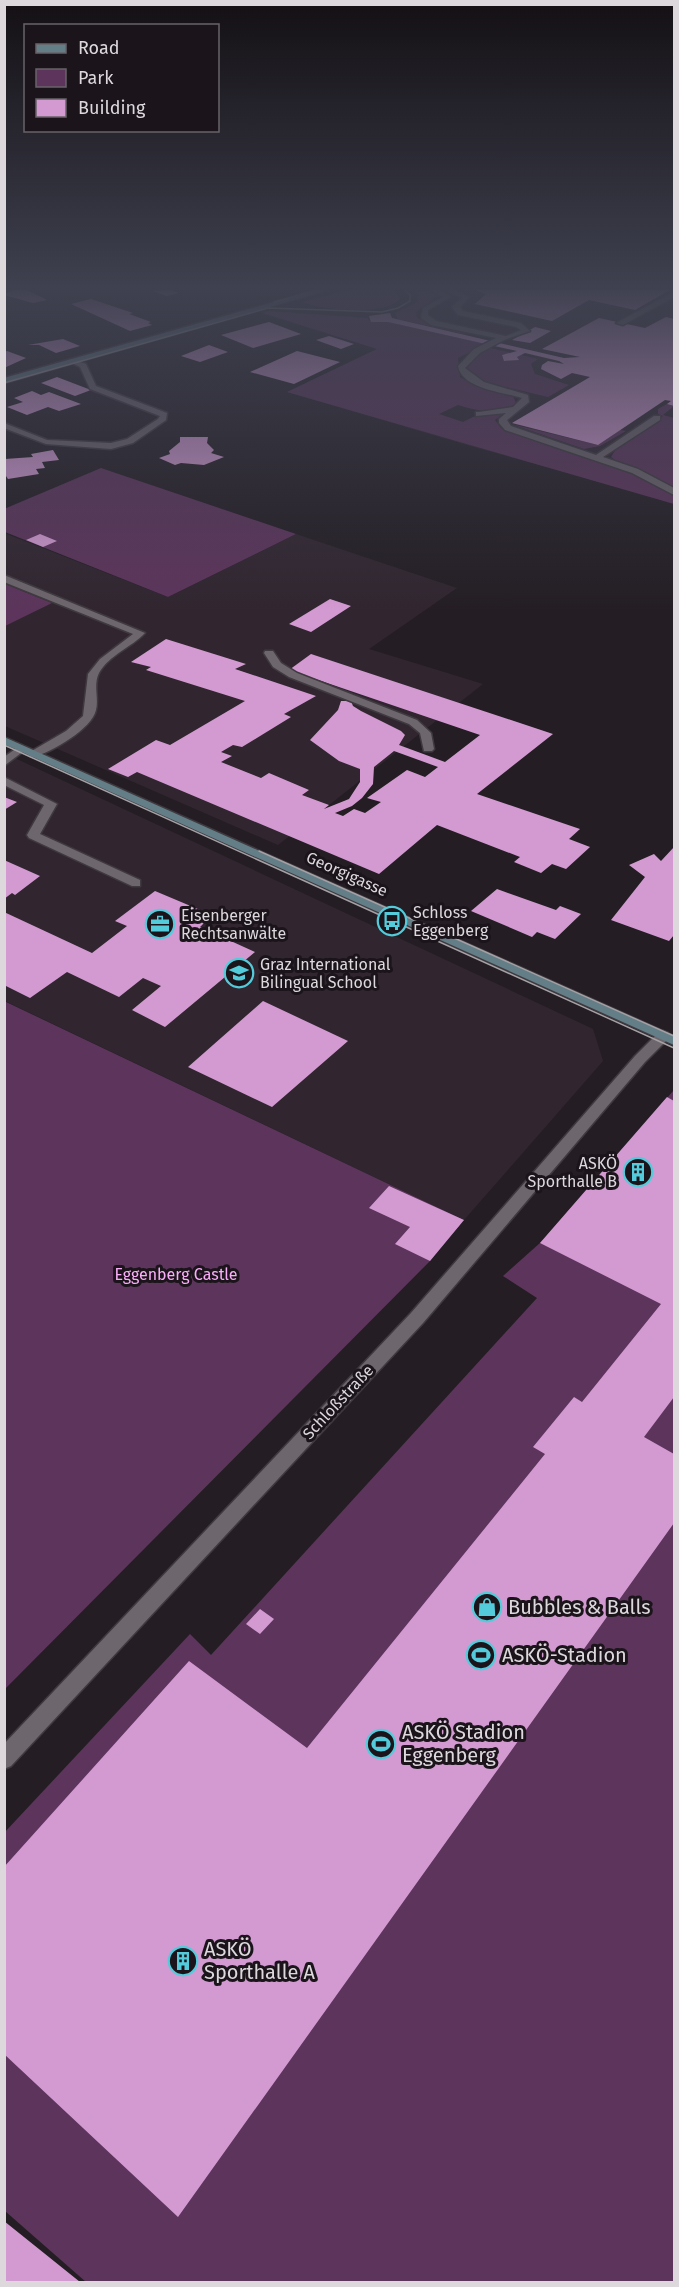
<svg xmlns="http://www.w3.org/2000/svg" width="679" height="2287" viewBox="0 0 679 2287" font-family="'Fira Sans',sans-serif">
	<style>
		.built { fill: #312630 }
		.green { fill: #5d355c }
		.building { fill: #d39ad2; fill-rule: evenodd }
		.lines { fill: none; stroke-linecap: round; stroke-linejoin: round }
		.service-casing { stroke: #3f3a3f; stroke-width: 3 }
		.minor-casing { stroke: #3f3a3f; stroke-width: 3 }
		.secondary-casing { stroke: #3f3a3f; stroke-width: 3 }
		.service { fill: #6e666d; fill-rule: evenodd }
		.minor { fill: #6e666d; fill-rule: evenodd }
		.secondary { fill: #647e87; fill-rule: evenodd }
		.tram { stroke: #a4a0a4; stroke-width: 1.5 }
		.labels { text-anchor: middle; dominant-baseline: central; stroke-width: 6; stroke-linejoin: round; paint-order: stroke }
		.street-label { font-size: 16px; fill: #dcd8dc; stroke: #1b151b }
		.poi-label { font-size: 16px; fill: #dcd8dc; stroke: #1b151b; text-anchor: start }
		.park-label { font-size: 16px; fill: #faaef9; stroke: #1b151b }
		.near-poi-label { font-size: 20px; fill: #dcd8dc; stroke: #1b151b; text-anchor: start }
	</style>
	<rect width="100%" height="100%" fill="#241e24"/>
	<path class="built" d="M342 290H674V502L470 446 287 392 377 349 257 312Z
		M4 533 168 597 296 534 457 588 369 649 483 684 278 845 5 726Z
		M4 753 593 1029 603 1061 464 1220 5 1001Z"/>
	<path class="green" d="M350 290H393L400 299C386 316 322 310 302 302Z
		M414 290 430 292 438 296 417 311 416 316 419 319 472 336 398 319 395 313 418 302V295Z
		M268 311 367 318 371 322H388L486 344 458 358 460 377 476 386 513 396 516 403C503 417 474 410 458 405L439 414 463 422 473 417 505 412 495 420 501 428 654 481 674 495V504L287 392 377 349 263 313Z
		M490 348 512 353 502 355 504 361 518 360 517 357 521 355 538 359 531 364 535 374 569 385 548 397 481 381 466 372V367L475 356Z
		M667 404 674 406 663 415 674 418V491L646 472 619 463 611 457 616 449 663 416 658 414V409Z
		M511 424 598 445 620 430 626 431 600 446 584 449Z
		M101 468 296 534 168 597 5 532 4 509Z
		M5 584 52 603 5 626Z
		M4 1001 464 1220 430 1261 5 1689Z
		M674 1090V2282H86L5 2211 4 1833 190 1634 211 1655 537 1298 503 1276 540 1243Z"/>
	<path class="building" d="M13 290H27L47 300 33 303 4 295Z
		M171 290 179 293 167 296 152 291Z
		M475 290H670L635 310 589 300 552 321 475 304 486 294Z
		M91 299 133 313 129 314 151 322 148 323 152 325 130 331 71 304Z
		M390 313 392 318 564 358 580 357 542 349 599 318 645 328 666 317 674 319V406L667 404 671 401 665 400 598 445 512 423 590 377 572 373 561 379 541 369 542 365 548 361 564 364 559 361 525 353 517 357 519 360 504 361 502 355 517 351 388 322H371L369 316Z
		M269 322 301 334 253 348 221 335Z
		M535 327 551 331 530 343 512 340Z
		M329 336 354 344 341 349 316 340Z
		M63 339 80 346 56 353 39 345H28Z
		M209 345 228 352 200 362 181 356Z
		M7 351 26 358 4 368V352Z
		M297 351 340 362 294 384 250 372Z
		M57 377 91 390 75 396 41 383Z
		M32 391 41 395 49 392 81 404 59 411 48 407 27 415 7 407 23 402 14 398Z
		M180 437H208L207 443 214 450 211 453 224 457 204 465 181 463 175 465 159 458 170 454 169 451 180 442Z
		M53 450 59 460 42 462 45 468 36 469 39 474 8 479 4 473 5 459 33 457 31 454Z
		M40 534 57 541 43 547 26 540Z
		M330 599 351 606 311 632 289 624Z
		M166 639 246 664 235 669 316 696 284 714 291 717 242 747 233 745 221 752 232 756 221 762 261 778 269 773 309 790 302 795 329 805 324 809 349 799 360 782V769L339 761 310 740 338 710 341 701H351L353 706 361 711 401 731 405 735 399 745 445 762 480 735 289 670 311 654 553 734 477 794 580 829 569 839 590 847 566 869 552 864 541 873 514 862 520 857 437 825 379 874 137 772 128 777 108 769 156 740 170 745 245 701 146 670 151 667 131 662ZM394 751 438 767 425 777 407 770 367 798 381 802 365 813 354 809 343 816 335 813 352 806 362 798 373 784 374 767Z
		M4 797 17 802 4 810Z
		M674 847V935L669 941 611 920 645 877 629 865 654 854 661 861Z
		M4 860 40 876 15 895 12 893 4 899Z
		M497 889 556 910 560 906 581 914 555 939 537 932 532 937 471 911Z
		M155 891 212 915 200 927 255 952 165 1027 132 1010 161 986 143 978 119 997 67 972 30 998 4 985V912L92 953 127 926 115 921Z
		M263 1001 348 1041 272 1107 188 1067Z
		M667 1097 674 1101V1397L644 1437 674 1454V1523L178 2217 4 2054V1867L189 1661 307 1748 545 1454 533 1447 574 1397 582 1402 661 1304 540 1243Z
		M389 1186 464 1220 430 1261 395 1244 410 1227 369 1208Z
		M260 1609 274 1619 260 1634 246 1624Z
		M4 2221 80 2282H4Z"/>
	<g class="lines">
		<g class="service-casing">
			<path id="service" d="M430 290H440L451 297 428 310V315L436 321 506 336 521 330 516 327 458 315 452 307 462 298 444 290H455L470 297 460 307 463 311 521 323 530 331 504 340 480 353 465 368 484 382 528 395 529 402 507 420 511 426 596 455 654 416H660V420L603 457 638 469 674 488V495L632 473 505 430 499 423V419L506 413 476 416V412H479L513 407 522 398C503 392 462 389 458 366L474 349 496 338 431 325 421 318 423 308 443 297Z
				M674 292V297L623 325 616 323Z
				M72 359 86 364 96 386 167 413 166 420 133 443 111 449 46 444 4 428V423L47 440 111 443 127 439 158 419 160 416 90 389 80 367 68 361Z
				M4 575 145 633C132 647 109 655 99 673 93 685 99 698 96 710 92 729 51 752 34 757L30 756V752L66 731 83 716 88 674 100 659 133 634 4 582Z
				M265 651H273L281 663 297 673 417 720 431 733 434 749 432 751H424L420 733 409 724 289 677 273 667 264 653Z
				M21 745 27 748 25 750 4 766V757Z
				M4 777 57 804 40 834 140 880V886H132L29 838 27 835 44 805 4 785Z"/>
		</g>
		<g class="minor-casing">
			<path id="minor" d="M663 1031 668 1033 670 1036 668 1039 645 1062 423 1323 11 1766 4 1769V1744L411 1313 635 1056 658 1033Z"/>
		</g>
		<g class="secondary-casing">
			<path id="secondary" d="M317 290H329L4 383V378Z
				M4 737 674 1036V1045L4 744Z"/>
		</g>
		<use href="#service" class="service"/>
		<use href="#minor" class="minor"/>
		<use href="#secondary" class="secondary"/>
		<path class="tram" d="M274 302 317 290
			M4 383 268 308 382 312 398 308 410 301V295L405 290
			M4 745 674 1048
			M259 851 674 1036"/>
	</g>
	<linearGradient id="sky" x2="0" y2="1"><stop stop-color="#141014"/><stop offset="0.47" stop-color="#3f4150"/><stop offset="1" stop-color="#3f4150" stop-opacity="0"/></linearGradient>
	<rect width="679" height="611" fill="url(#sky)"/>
	<defs>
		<g id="bus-ring" transform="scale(1.5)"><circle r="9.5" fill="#1b151b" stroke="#53cbda" stroke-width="1.5"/><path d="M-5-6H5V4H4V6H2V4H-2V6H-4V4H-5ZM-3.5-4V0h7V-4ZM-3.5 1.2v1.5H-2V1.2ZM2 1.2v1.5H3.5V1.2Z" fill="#53cbda"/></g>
		<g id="office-ring" transform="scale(1.5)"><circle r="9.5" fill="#1b151b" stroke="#53cbda" stroke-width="1.5"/><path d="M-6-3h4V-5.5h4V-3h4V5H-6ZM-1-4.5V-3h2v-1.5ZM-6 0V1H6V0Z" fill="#53cbda"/></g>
		<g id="school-ring" transform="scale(1.5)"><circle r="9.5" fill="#1b151b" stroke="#53cbda" stroke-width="1.5"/><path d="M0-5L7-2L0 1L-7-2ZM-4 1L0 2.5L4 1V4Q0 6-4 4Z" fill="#53cbda"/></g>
		<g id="building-ring" transform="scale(1.5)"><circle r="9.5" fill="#1b151b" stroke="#53cbda" stroke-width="1.5"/><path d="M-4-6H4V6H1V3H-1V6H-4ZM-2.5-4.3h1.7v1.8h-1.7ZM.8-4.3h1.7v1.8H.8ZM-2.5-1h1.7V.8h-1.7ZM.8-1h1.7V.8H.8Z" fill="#53cbda"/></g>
		<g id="shop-ring" transform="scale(1.5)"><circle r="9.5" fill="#1b151b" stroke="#53cbda" stroke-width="1.5"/><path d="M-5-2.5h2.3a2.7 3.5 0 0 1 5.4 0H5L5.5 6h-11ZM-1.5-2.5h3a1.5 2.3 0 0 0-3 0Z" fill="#53cbda"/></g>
		<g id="stadium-ring" transform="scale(1.5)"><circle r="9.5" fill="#1b151b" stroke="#53cbda" stroke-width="1.5"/><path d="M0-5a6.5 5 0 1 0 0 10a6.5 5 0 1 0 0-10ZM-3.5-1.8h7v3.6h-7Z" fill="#53cbda"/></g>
	</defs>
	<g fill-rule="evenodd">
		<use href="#bus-ring" x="392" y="921"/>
		<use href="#office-ring" x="160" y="924"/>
		<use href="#school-ring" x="239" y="973"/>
		<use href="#building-ring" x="638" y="1172"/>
		<use href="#shop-ring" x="487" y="1607"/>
		<use href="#stadium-ring" x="481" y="1655"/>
		<use href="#stadium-ring" x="381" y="1744"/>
		<use href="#building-ring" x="183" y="1961"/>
	</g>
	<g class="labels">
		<g class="street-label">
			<text transform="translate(347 874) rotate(24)">Georgigasse</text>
			<text transform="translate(338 1402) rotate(-47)">Schloßstraße</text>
		</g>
		<g class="poi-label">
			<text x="413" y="912">Schloss<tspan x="413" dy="18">Eggenberg</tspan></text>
			<text x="181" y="915">Eisenberger<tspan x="181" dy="18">Rechtsanwälte</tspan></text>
			<text x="260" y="964">Graz International<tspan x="260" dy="18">Bilingual School</tspan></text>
			<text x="617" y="1163" text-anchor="end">ASKÖ<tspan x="617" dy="18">Sporthalle B</tspan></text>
		</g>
		<g class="park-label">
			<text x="176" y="1274">Eggenberg Castle</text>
		</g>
		<g class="near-poi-label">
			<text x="508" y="1607">Bubbles &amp; Balls</text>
			<text x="502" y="1655">ASKÖ-Stadion</text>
			<text x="402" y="1732">ASKÖ Stadion<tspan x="402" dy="23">Eggenberg</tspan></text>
			<text x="204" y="1949">ASKÖ<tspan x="204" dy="23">Sporthalle A</tspan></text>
		</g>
	</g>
	<rect width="679" height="2287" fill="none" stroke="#dcd8dc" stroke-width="12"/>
	<rect x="24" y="24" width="195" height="108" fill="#1b151b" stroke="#686368" stroke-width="1.5"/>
	<rect x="36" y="44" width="30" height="9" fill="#647e87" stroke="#686368" stroke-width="1.5"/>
	<text x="78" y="54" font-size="18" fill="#dcd8dc">Road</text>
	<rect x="36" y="69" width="30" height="18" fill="#5d355c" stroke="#686368" stroke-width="1.5"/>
	<text x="78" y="84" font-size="18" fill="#dcd8dc">Park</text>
	<rect x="36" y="99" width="30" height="18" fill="#d39ad2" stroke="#686368" stroke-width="1.5"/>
	<text x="78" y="114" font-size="18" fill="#dcd8dc">Building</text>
</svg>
